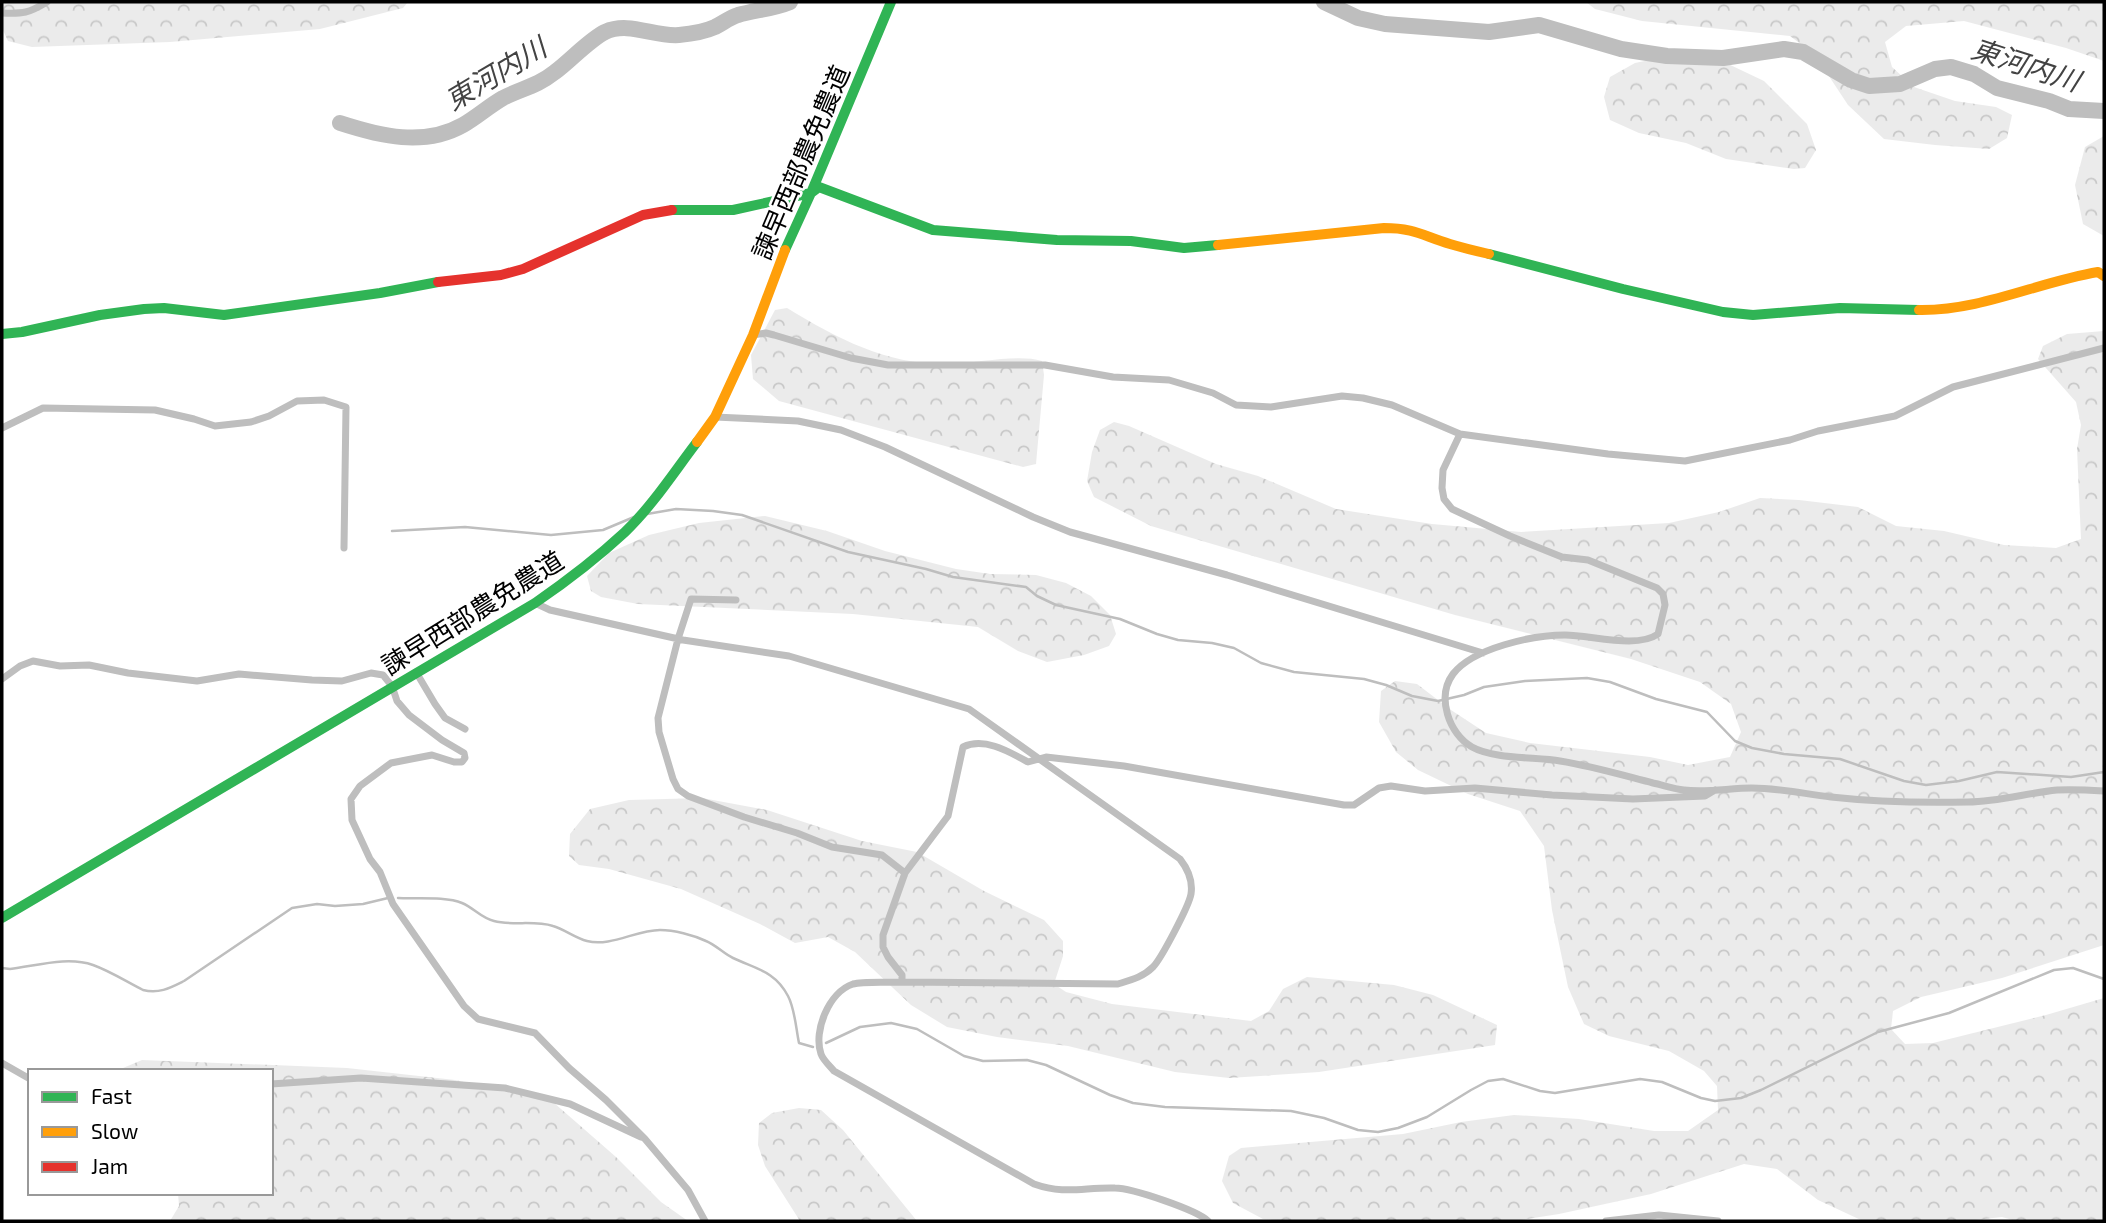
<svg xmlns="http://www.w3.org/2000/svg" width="2106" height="1223" viewBox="0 0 2106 1223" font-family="'Exo 2','Noto Sans JP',sans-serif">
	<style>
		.forest { fill: url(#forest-crowns) }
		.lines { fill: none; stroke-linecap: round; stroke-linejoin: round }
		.stream { stroke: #bebebe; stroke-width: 2.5 }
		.river { stroke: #bebebe; stroke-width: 16 }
		.street { stroke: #bebebe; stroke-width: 7 }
		.fast { stroke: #30b455; stroke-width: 10 }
		.slow { stroke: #ff9f0a; stroke-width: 10 }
		.jam { stroke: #e5322d; stroke-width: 10 }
		.labels { text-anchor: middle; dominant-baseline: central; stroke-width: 5; stroke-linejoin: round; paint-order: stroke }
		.street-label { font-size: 26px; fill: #000; stroke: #fff }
		.water-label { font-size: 28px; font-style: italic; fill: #434343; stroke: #fff }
	</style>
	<defs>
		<pattern id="forest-crowns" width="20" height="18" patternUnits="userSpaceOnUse" patternTransform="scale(1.75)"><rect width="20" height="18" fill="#ebebeb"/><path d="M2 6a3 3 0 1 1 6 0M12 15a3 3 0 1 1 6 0" fill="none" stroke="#c8c8c8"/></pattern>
	</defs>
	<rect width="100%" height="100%" fill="#fff"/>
	<path class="forest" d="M2 2H408L403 8 320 29 170 42 32 47 8 41 2 28Z
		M1586 2H2104V61L2066 48 1964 21 1906 26 1885 42 1892 67 1914 87 1955 101 1996 107 2012 115 2007 138 1989 149 1935 145 1884 139 1848 105 1815 55 1790 36 1642 21 1595 9Z
		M1664 57 1724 62 1764 81 1807 124 1816 150 1805 168 1794 169 1726 159 1686 143 1639 133 1610 120 1604 97 1610 77 1635 63Z
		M2104 136V236L2083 224 2075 185 2085 147Z
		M787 308C840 340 889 366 952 364 978 363 1018 354 1042 361L1044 375 1036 464 1023 467 779 401 753 379 751 355 775 310Z
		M2104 331V945L2002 978 1921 997 1893 1011 1891 1029 1905 1044 1933 1043 2046 1015 2104 998V1221H2016L2002 1217 1967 1221H1863L1818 1200 1777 1169 1744 1164 1651 1194 1559 1214 1514 1221H1294L1263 1219 1233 1203 1222 1181 1229 1156 1241 1148 1403 1134 1461 1122 1514 1115 1579 1119 1654 1131H1688L1718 1110 1717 1086 1704 1071 1669 1051 1609 1036 1584 1024 1568 987 1552 910 1544 846 1520 811 1468 794 1418 770 1396 752 1379 722 1381 691 1395 681 1417 684 1451 710 1486 733 1530 743 1650 757 1688 765 1730 757 1741 732 1731 704 1700 682 1631 659 1455 615 1151 526 1094 497 1087 481 1092 452 1100 430 1114 422 1129 426 1216 464 1258 476 1336 509 1432 524 1521 532 1669 523 1719 512 1760 498 1799 500 1858 507 1896 526 1944 531 2004 545 2056 548 2081 539 2077 449 2081 425 2076 402 2038 359 2043 346 2067 334Z
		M765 516 827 531 885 551 956 569 990 574 1036 575 1066 583 1091 596 1110 615 1116 634 1109 646 1084 655 1047 662 1018 651 978 627 853 614 638 604 601 597 591 591 587 576 609 553 649 535 699 523Z
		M702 798 767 810 862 841 917 852 984 891 1044 920 1063 941V956L1054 984 1066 992 1112 1004 1251 1021 1269 1011 1283 989 1307 977 1394 985 1433 995 1497 1025 1495 1045 1319 1072 1229 1078 1175 1072 1068 1046 997 1037 947 1027 911 1005 855 952 828 937 795 943 760 924 681 889 609 869 579 865 569 856 570 834 590 809 629 800Z
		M142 1060 347 1068 455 1080 553 1102 616 1157 661 1202 688 1221H170L179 1206 178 1193H271V1071H116Z
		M799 1108 821 1110 843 1130 917 1221H800L765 1166 758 1145 759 1123 772 1113Z"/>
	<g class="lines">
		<path class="stream" d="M647 514 676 509 713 511 742 515 848 552 926 569 953 577 1026 587 1037 596 1056 605 1120 619 1157 634 1178 640 1212 643 1234 648 1261 663 1294 672 1364 679 1386 685 1412 696 1438 701 1464 695 1484 687 1525 681 1587 678 1610 682 1656 699 1707 712 1735 741 1752 748 1784 754 1840 759 1904 781 1926 785 1959 781 1997 772 2071 777 2104 772
			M392 531 465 527 551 535 603 530 634 517
			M398 898C416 899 446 896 462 903 474 908 481 918 494 921 513 926 534 920 553 926 564 929 575 938 587 941 611 947 636 930 660 930 674 930 693 935 706 941 716 945 724 954 733 958 756 969 775 971 788 996 795 1009 796 1029 799 1043L813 1047
			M2 968 10 969C36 966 67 956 93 965 110 971 127 982 143 990 159 994 170 988 184 981L292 908 317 904 335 906 363 904 388 898
			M826 1043 860 1027 891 1023 917 1029 964 1056 983 1061 1027 1060 1046 1065 1110 1095 1133 1103 1165 1107 1291 1111 1324 1118 1358 1130 1378 1132 1398 1128 1427 1117 1471 1090 1488 1081 1503 1079 1540 1091 1555 1093 1640 1079 1662 1082 1701 1098 1715 1101 1741 1098 1761 1090 1878 1032 1949 1013 2054 970 2073 968 2104 979"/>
		<path class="river" d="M1324 2 1358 18 1385 24 1489 32 1539 25 1621 49 1667 56 1723 58 1784 49 1803 52 1851 80 1869 86 1900 84 1935 69 1951 67 1974 74 1997 88 2049 101 2069 109 2104 111
			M340 123C380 136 424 147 463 125 477 117 489 106 503 98 522 88 536 87 555 72 570 61 589 40 605 32 629 21 654 37 679 35 690 34 704 32 715 27 723 23 729 18 738 15 755 10 773 9 790 2"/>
		<path class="street" d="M2 13C23 14 29 13 47 2
			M753 335 766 333 774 335 851 358 888 365H1045L1113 377 1169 380 1213 393 1236 405 1271 407 1342 396 1363 398 1392 405 1460 434 1608 454 1685 461 1790 440 1818 431 1895 416 1953 387 2104 348
			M715 417 798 421 841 430 885 447 1033 517 1070 532 1227 575 1483 653
			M2 428 43 408 155 410 194 419 215 426 251 422 269 416 297 401 324 400 346 407 344 548
			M1460 434 1443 470 1442 488 1444 499 1452 509 1510 536 1562 557 1588 560 1657 588 1663 594 1665 605 1658 634C1637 649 1591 635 1565 635 1533 635 1473 648 1453 674 1436 697 1449 734 1472 747 1493 759 1536 757 1560 761 1592 766 1622 775 1653 783 1663 785 1673 789 1684 790 1706 793 1730 788 1752 788 1778 788 1805 794 1831 797 1876 802 1922 803 1968 802 1998 802 2027 793 2057 790 2072 789 2089 790 2104 791
			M736 600 691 599 678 639 658 718 659 732 673 779 678 789 688 796 744 817 797 833 832 847 882 855 905 873
			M535 603 550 610 683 640 789 656 969 709 1180 859C1187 868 1193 881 1191 894 1189 906 1161 959 1153 967 1143 977 1131 980 1118 984L902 982
			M416 672 435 704 445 718 465 729
			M2 679 20 666 33 661 60 666 89 665 128 673 197 681 239 674 312 680 342 681 371 673 383 675 392 686 397 701 409 715 442 740 464 753 465 758 462 762H454L432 755 391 763 360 786 351 799 352 820 370 859 380 872 393 904 464 1006 478 1019 535 1033 569 1068 606 1100 645 1139 688 1190 705 1221
			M2 1063 30 1079
			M271 1084 361 1078 505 1088 570 1104 641 1137
			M1208 1221C1197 1210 1132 1188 1115 1188 1084 1187 1065 1195 1034 1184L834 1071C830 1066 823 1060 821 1054 813 1031 829 992 853 984 864 981 890 983 902 982V975L888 957 883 947V935L905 873 948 816 963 747C984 737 1008 751 1028 762L1046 757 1124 766 1344 805H1354L1379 788 1391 786 1425 791 1475 788 1552 795 1633 799 1705 796 1715 790
			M1606 1221 1659 1215 1718 1221"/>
		<path class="fast" d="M672 210H733L811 193 819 187 933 230 1057 240 1131 241 1184 248 1218 245
			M785 250 811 193 891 2
			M1489 254 1623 289 1723 312 1753 315 1840 308 1919 310
			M2 334 22 332 100 315 144 309 164 308 224 315 380 293 438 282
			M2 918 535 603C567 581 597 558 625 532 653 505 674 472 697 442"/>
		<path class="slow" d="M1218 245 1384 228C1415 228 1423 236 1450 244 1463 248 1476 251 1489 254
			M1919 310C1981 311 2038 282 2098 272L2104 276
			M697 442 715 417 753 335 785 250"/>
		<path class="jam" d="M438 282 501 275 523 269 643 215 672 210"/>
	</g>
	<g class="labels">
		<g class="street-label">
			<text transform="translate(800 162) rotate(-67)">諫早西部農免農道</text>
			<text transform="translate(472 612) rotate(-32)">諫早西部農免農道</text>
		</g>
		<g class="water-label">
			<text transform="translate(2026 64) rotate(18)">東河内川</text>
			<text transform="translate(495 73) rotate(-31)">東河内川</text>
		</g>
	</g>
	<rect width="2106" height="1223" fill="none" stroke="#000000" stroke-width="7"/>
	<rect x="28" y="1069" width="245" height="126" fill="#ffffff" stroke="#999999" stroke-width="2"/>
	<rect x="42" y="1092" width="35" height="10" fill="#30b455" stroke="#999999" stroke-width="2"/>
	<text x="91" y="1104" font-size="21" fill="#000000">Fast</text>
	<rect x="42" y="1127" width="35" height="10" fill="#ff9f0a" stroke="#999999" stroke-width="2"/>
	<text x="91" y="1139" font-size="21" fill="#000000">Slow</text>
	<rect x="42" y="1162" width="35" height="10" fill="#e5322d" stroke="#999999" stroke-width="2"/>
	<text x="91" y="1174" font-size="21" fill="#000000">Jam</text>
</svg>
